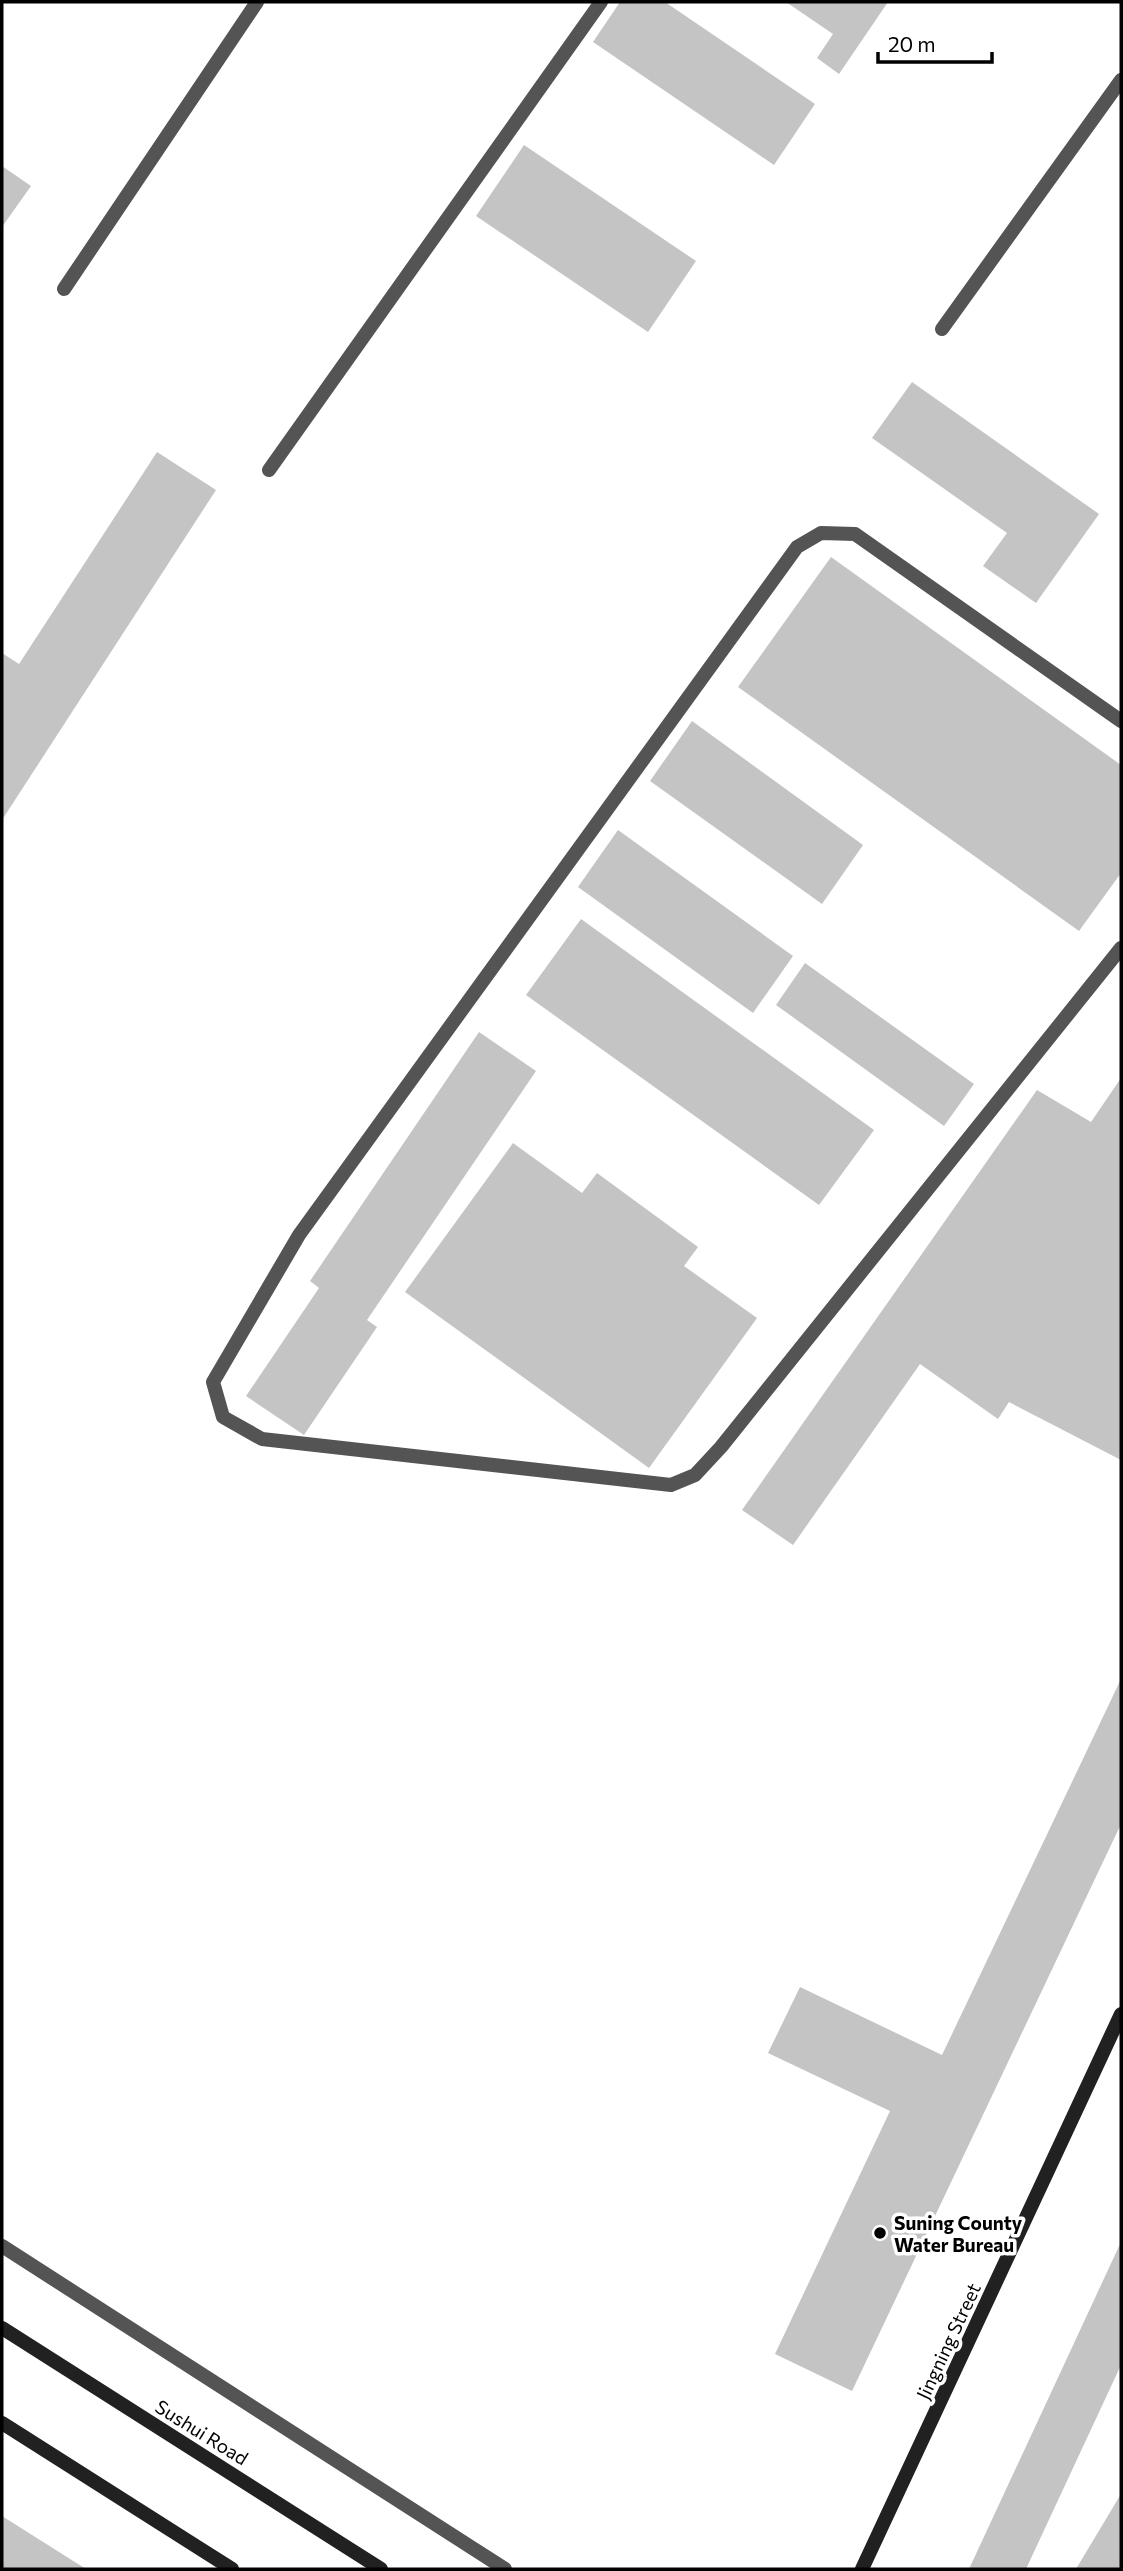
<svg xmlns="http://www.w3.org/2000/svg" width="1123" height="2571" viewBox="0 0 1123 2571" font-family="Commissioner,sans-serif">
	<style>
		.building { fill: #c4c4c4 }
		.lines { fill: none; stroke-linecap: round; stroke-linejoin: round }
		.lane { stroke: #545454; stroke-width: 14 }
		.street { stroke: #545454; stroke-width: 14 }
		.secondary { stroke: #212121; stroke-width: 14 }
		.poi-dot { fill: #000; stroke: #fff; stroke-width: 2.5 }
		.labels { text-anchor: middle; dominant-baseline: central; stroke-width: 7; stroke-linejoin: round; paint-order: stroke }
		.poi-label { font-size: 19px; font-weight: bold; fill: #000; stroke: #fff; text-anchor: start }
		.street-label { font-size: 19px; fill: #000; stroke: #fff }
	</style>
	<rect width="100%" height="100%" fill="#fff"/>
	<path class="building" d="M620 2H665L815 104 774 165 593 42Z
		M786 2H888L839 74 817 58 833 34Z
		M524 145 696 261 648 332 476 216Z
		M2 166 31 186 2 227Z
		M912 382 1099 514 1036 603 983 566 1007 533 872 438Z
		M157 452 216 490 2 820V653L19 664Z
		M831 557 1121 765V873L1079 931 738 687Z
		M692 721 863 845 822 904 650 781Z
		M618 830 793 956 753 1013 578 887Z
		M581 919 874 1130 819 1205 526 995Z
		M805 963 974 1084 944 1126 776 1005Z
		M479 1032 536 1071 367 1320 377 1327 304 1435 246 1396 319 1288 310 1281Z
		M1121 1078V1460L1009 1402 998 1419 920 1364 793 1545 742 1510 1037 1090 1091 1122Z
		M513 1143 582 1193 597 1173 698 1247 684 1266 757 1318 649 1468 405 1292Z
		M1121 1679V1824L852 2391 775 2354 890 2111 768 2053 800 1987 942 2055Z
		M1121 2242V2365L1026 2569H969Z
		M1121 2494V2569H1076Z
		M2 2516 86 2569H2Z"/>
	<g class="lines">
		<path class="lane" d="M942 329 1121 80
			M269 470 601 2
			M1121 721 855 534 821 533 797 547 299 1235 213 1382 223 1417 262 1439 671 1485 695 1475 721 1447 1121 948"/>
		<path class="street" d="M64 289 257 2
			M2 2246 505 2569"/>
		<path class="secondary" d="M2 2328 381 2569
			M2 2423 232 2569
			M862 2569 1121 2014"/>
	</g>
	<circle class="poi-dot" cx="880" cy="2233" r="7"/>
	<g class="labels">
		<g class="poi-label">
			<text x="894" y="2222">Suning County<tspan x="894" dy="22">Water Bureau</tspan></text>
		</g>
		<g class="street-label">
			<text transform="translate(948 2341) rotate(-65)">Jingning Street</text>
			<text transform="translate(202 2432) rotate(32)">Sushui Road</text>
		</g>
	</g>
	<rect width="1123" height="2571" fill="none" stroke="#000000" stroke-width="7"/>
	<path d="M878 52v10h114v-10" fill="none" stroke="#000000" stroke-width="3.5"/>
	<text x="888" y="52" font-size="21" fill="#000000" stroke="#ffffff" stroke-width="5" paint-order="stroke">20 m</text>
</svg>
